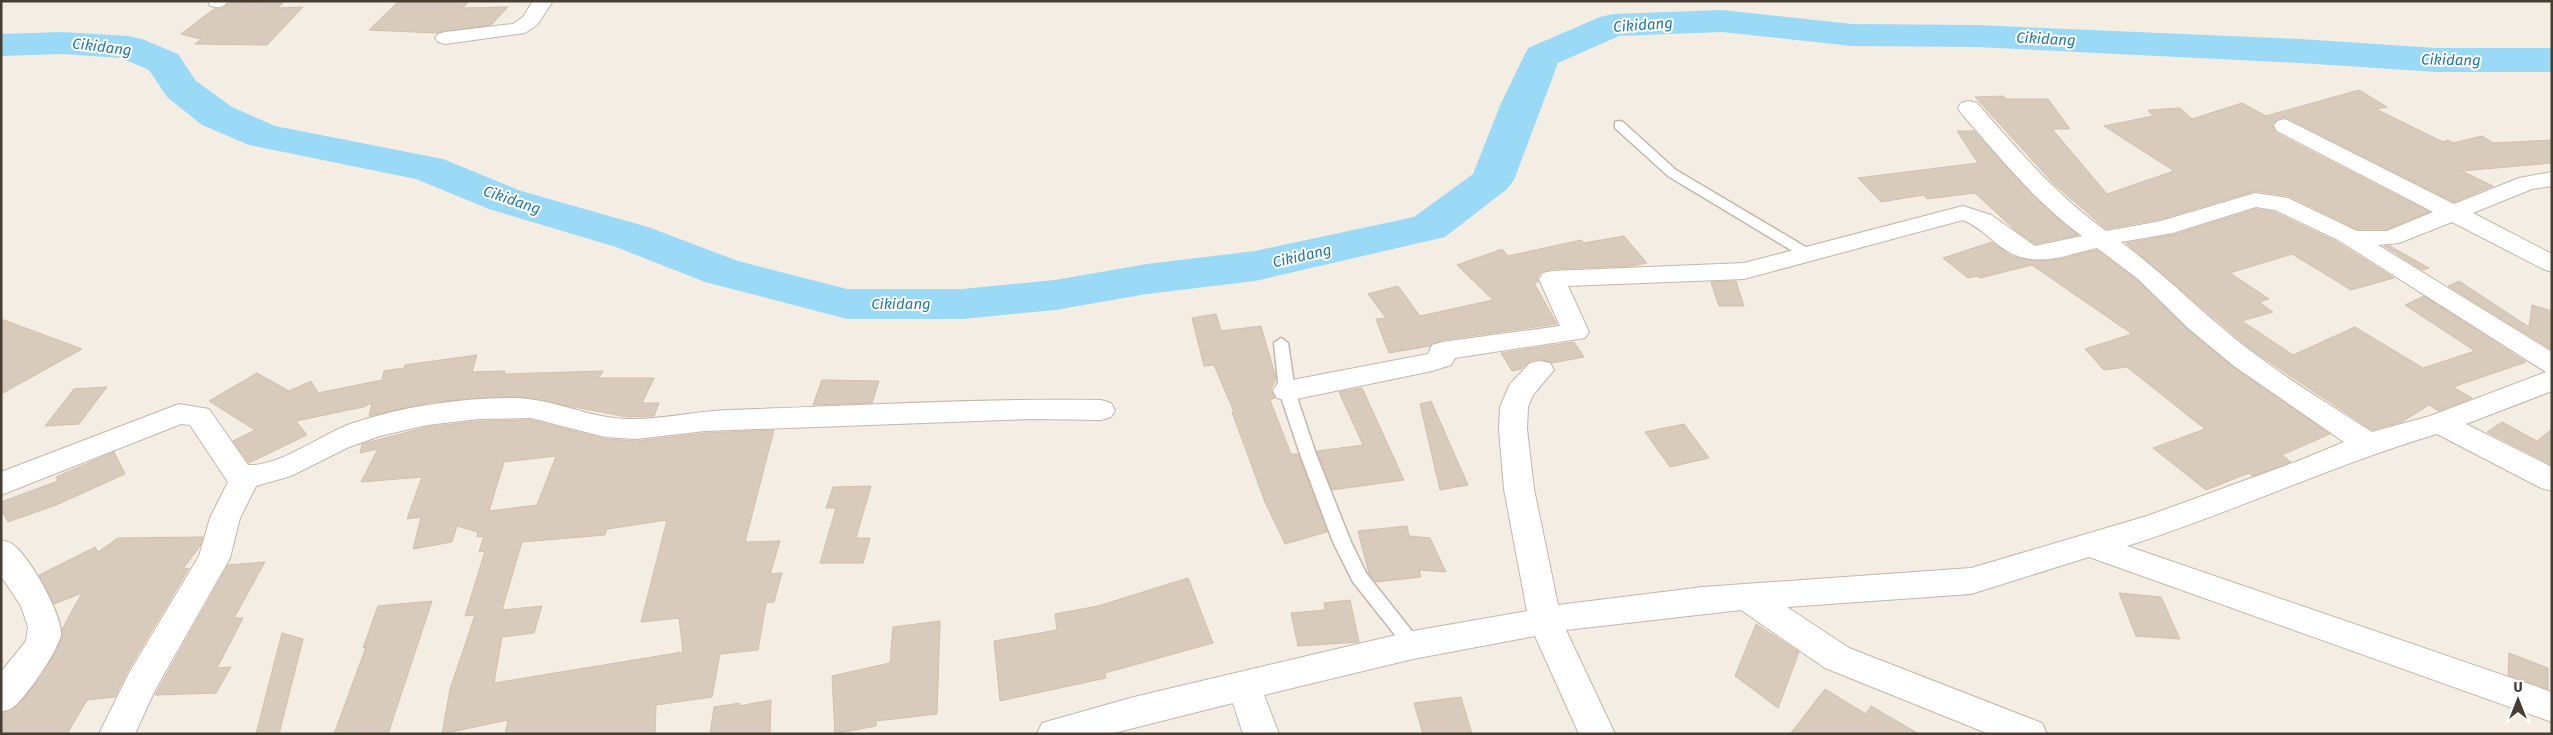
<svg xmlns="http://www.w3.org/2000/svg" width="2553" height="735" viewBox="0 0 2553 735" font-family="'Fira Sans',sans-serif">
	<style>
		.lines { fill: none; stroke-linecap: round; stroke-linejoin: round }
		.river { fill: #9adaf7; fill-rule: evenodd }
		.building { fill: #d9cbbb; stroke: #d2bfab; fill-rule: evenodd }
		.lane-casing { stroke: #c3b7a9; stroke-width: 3 }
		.street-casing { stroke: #c3b7a9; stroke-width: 2 }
		.lane { fill: #fff; fill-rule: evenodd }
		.street { fill: #fff; fill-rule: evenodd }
		.labels { text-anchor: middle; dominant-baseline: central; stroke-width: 4; stroke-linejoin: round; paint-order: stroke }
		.water-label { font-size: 15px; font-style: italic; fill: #2079a2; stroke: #fff }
	</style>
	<rect width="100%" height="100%" fill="#f4ede4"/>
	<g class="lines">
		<path class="river" d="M1722 10 1852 24 1976 25 2300 39 2437 48H2552V72H2437L2300 63 1976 47 1852 46 1722 32 1619 36 1558 63 1514 180 1507 189 1445 237 1255 281 1147 294 1055 310 962 319H847L705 282 616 247 489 209 416 179 249 145 202 125 167 97 149 70 121 58 62 54 1 56V34L62 32 128 36 142 39 178 54 196 81 232 107 275 126 443 159 521 191 648 227 738 261 847 289H962L1055 280 1147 264 1255 251 1414 217 1473 174 1501 103 1528 48 1600 17 1613 14Z"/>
	</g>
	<path class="building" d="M399 1H469L463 8 508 7 491 25 437 33 369 30Z
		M230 2 283 3 277 8 303 7 267 45 195 44 201 39 181 34 214 9 223 8Z
		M2359 90 2387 107 2376 109 2443 142 2448 140 2453 143 2482 136 2493 143 2552 140V163L2462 171 2493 186 2454 202 2285 117 2277 119 2272 125 2276 133 2429 212 2387 229H2357L2289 196 2255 191 2161 219 2106 229 2055 185 1975 97 2003 96 2006 99H2048L2070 129H2052L2107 194 2174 171 2104 126 2153 116 2148 110 2180 108 2192 119 2242 103 2266 116Z
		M1957 131H1974L2032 195 2078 235 2035 244 2014 229 1975 193 1927 199 1923 195 1881 202 1858 178 1978 163Z
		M2256 209 2274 212 2337 242 2394 278 2351 290 2292 254 2230 273 2269 299 2259 302 2273 312 2242 321 2293 355 2355 327 2423 368 2475 351 2405 305 2424 296 2526 362 2453 387 2472 398 2470 399 2438 411 2429 405 2402 422 2372 430 2253 351 2126 243 2173 235Z
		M1624 236 1647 263 1631 266 1552 269 1541 272 1537 278 1538 282 1534 283 1557 324 1442 340 1430 346 1389 353 1376 319 1386 318 1368 294 1398 286 1420 316 1493 300 1457 265 1502 249 1508 256 1581 240 1584 243Z
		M1992 242 2012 256 2036 261 2060 259 2097 250 2137 280 2187 329 2233 367 2330 434 2282 455 2291 462 2252 476 2249 473 2206 490 2153 448 2205 429 2127 367 2104 370 2085 349 2132 334 2032 265 1980 278 1977 276 1968 278 1943 258Z
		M2384 246H2390L2429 268 2422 270Z
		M1736 281 1744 306H1719L1711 282Z
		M2459 281 2529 327 2532 305 2552 311V350L2448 286Z
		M1216 314 1221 331 1261 326 1276 378 1271 390 1275 398 1270 400 1291 454H1298L1327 532 1285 544 1265 502 1232 412H1234L1214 365 1204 366 1192 318Z
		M1 319 82 349 1 394Z
		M1574 342 1584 357 1552 363 1540 359 1530 361 1521 369 1512 371 1501 353Z
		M477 355 472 372 505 371 504 374 603 371 599 378H654L642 403H659L654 416 627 417 516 396 432 402 369 416 372 403 363 407 296 421 307 435 249 463 233 441 255 430 209 401 257 373 289 391 311 381 318 393 382 380 384 371 404 368 405 365Z
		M822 380 879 381 872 403 813 405Z
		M107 387 79 424 45 426 74 389Z
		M1362 388 1404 480 1332 490 1317 451 1363 445 1339 392Z
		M1431 401 1468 485 1440 490 1420 404Z
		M531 420 605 439 636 441 705 433 774 430 745 542 780 541 770 574 782 573 774 602 766 603 758 650 720 654 712 697 656 705 655 734H505L508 720 442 734 450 689 475 615 465 616 485 551 479 552 484 536 477 537 478 532 457 526 452 542 413 549 421 517 407 519 422 477 361 482 378 449 360 453 362 444 427 427 479 421ZM556 456 537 505 489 511 504 462ZM667 520 641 622 679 618 683 652 494 683 502 637 534 633 542 606 502 610 522 542 605 535 607 529Z
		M2502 422 2537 441 2552 429V465L2487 432Z
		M1684 424 1709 458 1670 467 1645 432Z
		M114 452 125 474 56 505 8 522 1 509V502L58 481 56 477Z
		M871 486 856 538H870L863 563H820L836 508H826L833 487Z
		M1407 526 1409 536 1430 538 1446 572 1419 570 1421 577 1376 582 1369 574 1358 531Z
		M203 537 200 546 183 569 189 568 127 672 115 697 87 700 67 734H1V714L19 705 42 675 56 651 63 634 62 629 82 593 54 604 39 575 95 547 98 552 118 538Z
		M265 562 234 618H243L217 668 231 667 216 693 155 695 228 565Z
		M1188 578 1213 643 1105 673 1106 678 1000 701 994 641 1057 630 1055 614 1098 606Z
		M2119 593 2161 597 2180 639 2136 636Z
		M1350 600 1359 642 1298 646 1291 613 1325 610 1324 603Z
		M432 601 388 734H334L366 647 363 648 378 606Z
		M940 621 937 714 876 721V726L835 734 832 676 890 663 893 627Z
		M1756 624 1799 652 1778 708 1735 676Z
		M282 633 303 639 279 734H256Z
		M2509 653 2548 668V689L2508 675Z
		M1825 689 1866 714 1871 706 1919 734H1790Z
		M1461 697 1472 734H1423L1414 703Z
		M771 700 770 734H710L714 707 740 703 739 706Z"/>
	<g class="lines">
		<g class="lane-casing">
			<path id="lane" d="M1619 121 1623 122 1676 170 1814 252 1816 255 1814 258H1804L1668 176 1615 128V122Z
				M1281 338 1288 343 1295 391 1316 454 1351 542 1366 573 1419 640 1422 645 1419 650 1413 652 1407 650 1353 582 1333 542 1300 454 1279 391 1274 343Z"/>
		</g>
		<g class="street-casing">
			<path id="street" d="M208 1H228C223 8 218 8 210 6Z
				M533 1H553L537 25 525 33 445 44 438 42 435 38 438 34 445 32 513 24 523 17Z
				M1969 101 1977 103C2017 149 2056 195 2106 231L2161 221 2255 193 2288 198 2357 231H2387L2433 212 2277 131 2274 126 2277 121 2285 119 2454 204 2519 178 2552 172V186L2532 189 2473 213 2552 254V272L2543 269 2452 222 2399 243 2378 245 2552 352V391L2466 424 2552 467V491L2541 488 2437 434C2332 465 2232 513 2127 546L2552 692V722L2089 557 1971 594 1787 607 1849 648 2042 723 2047 734H1989L1825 668 1741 610 1566 630 1615 734H1579L1535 636 1413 659 1264 695 1279 734H1243L1233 703 1110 734H1037L1042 723 1134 697 1413 631 1527 611 1504 489 1499 429 1500 407 1510 384 1530 363 1540 361 1550 363 1554 370 1533 395 1528 407 1527 429 1534 489 1558 605 1703 587 1971 568 2147 516 2298 461 2344 442 2234 366 2188 328 2138 279 2097 248C2062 256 2033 270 2001 247 1989 238 1978 226 1963 220L1744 279 1568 286 1589 332 1585 338 1455 358 1451 365 1432 371 1287 401 1277 398 1273 391 1277 384 1287 381 1428 354 1432 345 1442 342 1560 326 1539 279 1543 273 1552 271 1744 263 1963 206 1991 215 2035 246 2082 236C2035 202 1999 156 1961 113L1958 108 1961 103ZM2256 207 2275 210 2338 240 2546 372 2430 416 2372 432C2332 406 2290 381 2252 352 2206 317 2167 276 2121 242L2173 233Z
				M516 398C554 399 589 418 627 419 661 420 695 411 729 410 853 406 977 398 1101 400L1111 403 1115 410 1111 417 1101 420 1032 419 705 431 636 439 605 437 531 418 479 419 427 425 380 436 349 447 291 476 256 486 240 518 230 558 155 690 135 734H99L129 673 199 556 210 518 228 482 190 425 181 424 1 495V472L179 404 209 409 248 465C279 467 320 435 350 424 403 406 460 398 516 398Z
				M1 540C4 541 10 542 12 544 29 555 62 614 61 634 60 648 24 701 12 708 9 710 5 710 1 712V672L26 641 28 627 21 606 1 576Z"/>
		</g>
		<use href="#lane" class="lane"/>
		<use href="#street" class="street"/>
	</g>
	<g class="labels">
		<g class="water-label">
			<text transform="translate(1643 25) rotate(-4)">Cikidang</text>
			<text transform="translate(2046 39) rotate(3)">Cikidang</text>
			<text transform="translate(102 47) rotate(7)">Cikidang</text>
			<text transform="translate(2451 60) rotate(1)">Cikidang</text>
			<text transform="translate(512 200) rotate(19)">Cikidang</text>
			<text transform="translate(1302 256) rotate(-13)">Cikidang</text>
			<text x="901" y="304">Cikidang</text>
		</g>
	</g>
	<rect width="2553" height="735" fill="none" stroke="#463d33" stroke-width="5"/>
	<g transform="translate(2518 700)" stroke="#ffffff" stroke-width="4" paint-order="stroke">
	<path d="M0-4L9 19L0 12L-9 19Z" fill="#463d33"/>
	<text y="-8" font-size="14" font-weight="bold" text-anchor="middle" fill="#463d33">U</text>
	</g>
</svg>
